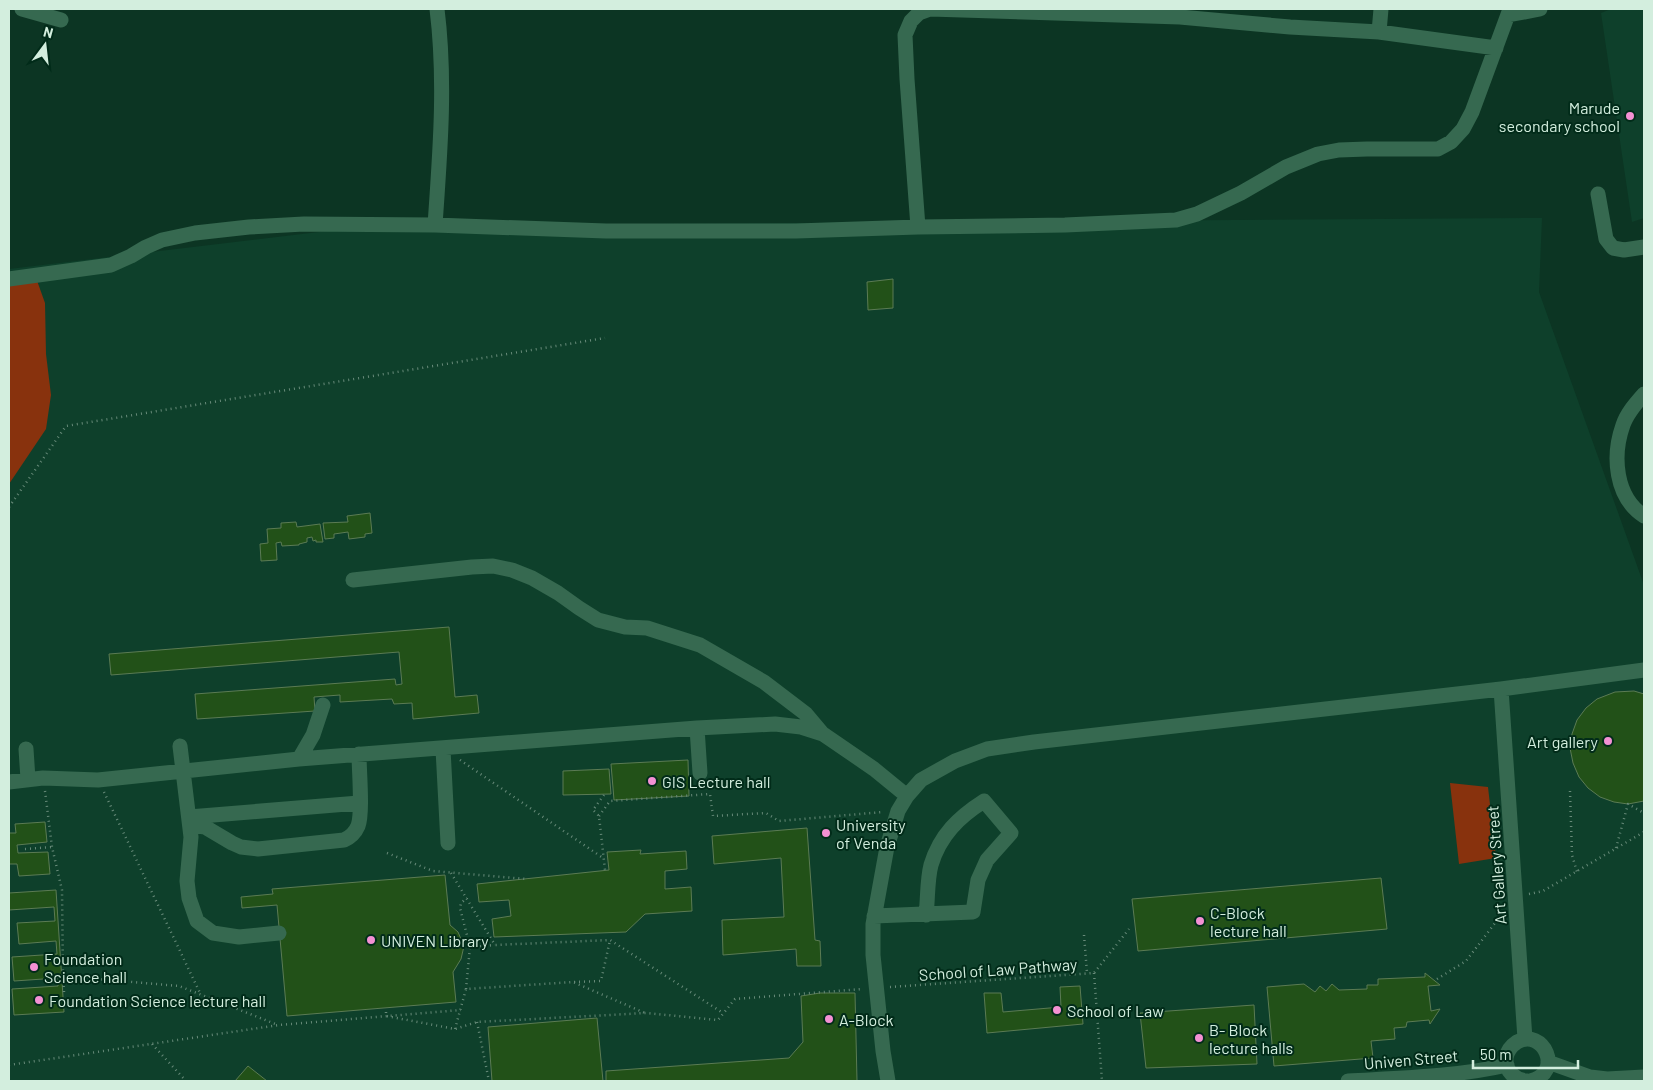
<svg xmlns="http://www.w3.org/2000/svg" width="1653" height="1090" viewBox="0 0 1653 1090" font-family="Barlow,sans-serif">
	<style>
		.built { fill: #0e402b }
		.green { fill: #88320d }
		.building { fill: #225118; stroke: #5b7b54 }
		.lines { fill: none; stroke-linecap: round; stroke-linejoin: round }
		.path { stroke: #678a79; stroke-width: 2.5; stroke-dasharray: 1 4; stroke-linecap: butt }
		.minor { stroke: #366950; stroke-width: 15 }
		.poi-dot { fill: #f491d3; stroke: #012b19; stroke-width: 2 }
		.labels { text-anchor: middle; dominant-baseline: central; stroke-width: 4; stroke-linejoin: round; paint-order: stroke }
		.poi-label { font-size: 16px; fill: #d3eede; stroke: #012b19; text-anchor: start }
		.street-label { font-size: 16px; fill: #d3eede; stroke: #012b19 }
	</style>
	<rect width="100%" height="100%" fill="#0c3523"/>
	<path class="built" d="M1611 9H1644V218L1632 222 1601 13Z
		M1542 218 1539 292 1644 585V1081H9V269L369 226Z"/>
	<path class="green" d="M35 275 45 303 46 354 51 395 46 429 9 484V278Z
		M1450 783 1488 787 1496 858 1459 864Z"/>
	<path class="building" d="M893 279V308L868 310 867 282Z
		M370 513 372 533 365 534V537L349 539 348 532 334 534V538L325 539 323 523 348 522 347 516Z
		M296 522 297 527 320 524 323 542H316V540L313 541 312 537 307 538V542L299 544V545L282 546 281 542 276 543 277 560 261 561 260 544 268 543 267 529 281 528V523Z
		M449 627 455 697 477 695 479 713 413 719 412 703 394 704 392 699 340 702V695L314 697 315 711 197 719 195 694 395 679 396 685 402 684 399 652 111 675 109 654Z
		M1634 691 1644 694V801L1628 804 1614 802 1600 797 1588 788 1579 777 1573 763 1570 748 1572 734 1577 720 1586 708 1597 699 1615 692Z
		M688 760 689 796 614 800 611 764Z
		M609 769 611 794 563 795V771Z
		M45 822 47 842 17 845 18 853 48 852 50 874 19 876 17 864H9V833H16L15 824Z
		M807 828 815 940 820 941 821 966H797L796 949 723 955 722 920 784 917 781 858 714 864 712 836Z
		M641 850 640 854 686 851 687 869 665 871V889L691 887 692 911 645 914 626 932 494 937 492 919 511 916 509 900 479 902 477 884 609 870 607 852Z
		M445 875 450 925 458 932 464 946 461 959 453 972 456 1002 287 1016 277 905 242 908 241 897 273 894 272 889Z
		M1381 878 1387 929 1138 951 1132 899Z
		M56 890 64 1012 14 1015 12 989 58 986V978L14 981 12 957 57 954 56 941 19 944 17 923 55 921 54 907 9 910V893Z
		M1425 973 1440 985 1428 986 1431 1011 1440 1009 1430 1024 1429 1020 1407 1022 1406 1027 1394 1028 1395 1039 1371 1041 1373 1058 1274 1066 1267 987 1304 984 1315 992 1320 986 1326 991 1332 984 1339 990 1367 989V985H1378V979L1425 977Z
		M1080 986 1083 1024 987 1033 984 993H1001L1003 1012 1061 1007 1060 987Z
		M820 993H855L857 1081H606V1071L789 1058 803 1042 801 996Z
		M1254 1005 1257 1064 1146 1068 1140 1013Z
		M597 1018 603 1081H492L488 1027Z
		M248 1066 267 1081H235Z"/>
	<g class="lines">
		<path class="path" d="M9 507 66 426 605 338
			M460 760 603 858
			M45 791 52 847 62 890 63 976 179 986 278 1025
			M1570 791 1572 855 1577 872
			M104 792 201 995
			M604 795 593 810 599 816 605 870
			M599 816 610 801 710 794 713 816 766 813 779 821 883 812
			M1616 848 1628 804 1644 813
			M25 849 52 847
			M387 853 433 871 526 879
			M451 873 495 945 610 940 723 1013
			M1529 894 1543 891 1644 832
			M1084 935 1087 973
			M470 947 495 945
			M1094 973 1102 1081
			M63 976 64 992
			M1437 979 1466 961 1502 914
			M574 982 601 981 610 940
			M890 987 1094 973 1129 929
			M466 989 470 947 460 908 461 903 467 898
			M386 1012V1016L455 1029 477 1022 646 1013 718 1020 735 999 862 989
			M477 1022 489 1081
			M455 1029 466 989 573 982 645 1013
			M152 1044 186 1081
			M9 1065 279 1025 461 1010"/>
		<path class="minor" d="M22 9 61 20
			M1508 15 1540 9
			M1379 32 1381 9
			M1598 194 1606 239 1613 248 1624 250 1644 247
			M435 225C440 153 446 81 437 9
			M918 227 907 79 905 35 911 21 919 13 930 9 1180 17 1290 27 1379 32 1496 48
			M9 279 111 265 131 256 146 247 162 240 195 233 249 227 304 224 435 225 606 231H796L918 227 1065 225 1176 220 1197 214 1241 193 1286 167 1318 154 1339 150 1367 149H1438L1451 142 1463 129 1472 112 1510 9
			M1644 394C1636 403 1627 413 1623 425 1612 456 1615 497 1644 516
			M353 580 472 567 493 566 512 570 532 578 558 593 579 608 598 620 625 627 647 628 700 645 764 682 806 714 822 733
			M1501 689 1525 1039
			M697 728 700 773
			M180 746 191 837 187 881 189 898 197 921 213 933 239 937 279 933
			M26 749 28 779
			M443 749 448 843
			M299 759 313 735 323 705
			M9 782 43 778 98 780 299 759 697 728 775 724 801 727 823 734 874 769 907 796 921 780 955 761 987 749 1034 742 1501 689 1644 670
			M189 817 359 803
			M190 825 205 827 232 843 241 847 258 849 344 840C351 837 355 833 358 826 363 813 359 771 359 754
			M874 916 973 912 978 880 987 860 1011 833 984 801C959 817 940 835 931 865 927 880 928 899 926 915
			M1548 1062 1590 1077 1607 1079 1644 1077
			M888 1081 883 1051 873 955V924L887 847 898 811 907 796
			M1348 1081C1401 1078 1455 1077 1507 1065
			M1527 1081C1515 1080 1505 1071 1506 1058 1507 1051 1511 1046 1517 1042 1543 1027 1565 1073 1530 1081"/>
	</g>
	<g class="poi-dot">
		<circle cx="1630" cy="116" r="5"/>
		<circle cx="1608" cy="741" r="5"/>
		<circle cx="652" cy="781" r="5"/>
		<circle cx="826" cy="833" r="5"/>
		<circle cx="1200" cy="921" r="5"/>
		<circle cx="371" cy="940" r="5"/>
		<circle cx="34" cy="967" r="5"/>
		<circle cx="39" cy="1000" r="5"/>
		<circle cx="1057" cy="1010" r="5"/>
		<circle cx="829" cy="1019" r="5"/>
		<circle cx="1199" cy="1038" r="5"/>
	</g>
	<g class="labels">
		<g class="poi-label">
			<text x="1620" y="107" text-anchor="end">Marude<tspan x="1620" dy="18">secondary school</tspan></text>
			<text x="1598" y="741" text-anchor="end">Art gallery</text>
			<text x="662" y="781">GIS Lecture hall</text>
			<text x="836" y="824">University<tspan x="836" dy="18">of Venda</tspan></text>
			<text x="1210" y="912">C-Block<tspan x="1210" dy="18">lecture hall</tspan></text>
			<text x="381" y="940">UNIVEN Library</text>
			<text x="44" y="958">Foundation<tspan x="44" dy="18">Science hall</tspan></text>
			<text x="49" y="1000">Foundation Science lecture hall</text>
			<text x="1067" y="1010">School of Law</text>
			<text x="839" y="1019">A-Block</text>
			<text x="1209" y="1029">B- Block<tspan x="1209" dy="18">lecture halls</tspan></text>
		</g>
		<g class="street-label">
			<text transform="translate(1496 865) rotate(-94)">Art Gallery Street</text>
			<text transform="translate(998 969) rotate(-4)">School of Law Pathway</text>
			<text transform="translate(1411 1059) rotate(-5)">Univen Street</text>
		</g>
	</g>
	<rect width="1653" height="1090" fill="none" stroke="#d3eede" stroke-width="20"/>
	<g transform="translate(45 45) rotate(15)" stroke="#012b19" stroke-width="4" paint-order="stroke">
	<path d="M0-4L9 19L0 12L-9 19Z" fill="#d3eede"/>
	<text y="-8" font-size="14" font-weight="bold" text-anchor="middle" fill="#d3eede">N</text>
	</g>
	<path d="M1473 1060v8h105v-8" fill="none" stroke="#d3eede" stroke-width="2.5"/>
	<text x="1480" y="1060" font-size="15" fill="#d3eede" stroke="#012b19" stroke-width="4" paint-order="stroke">50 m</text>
</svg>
